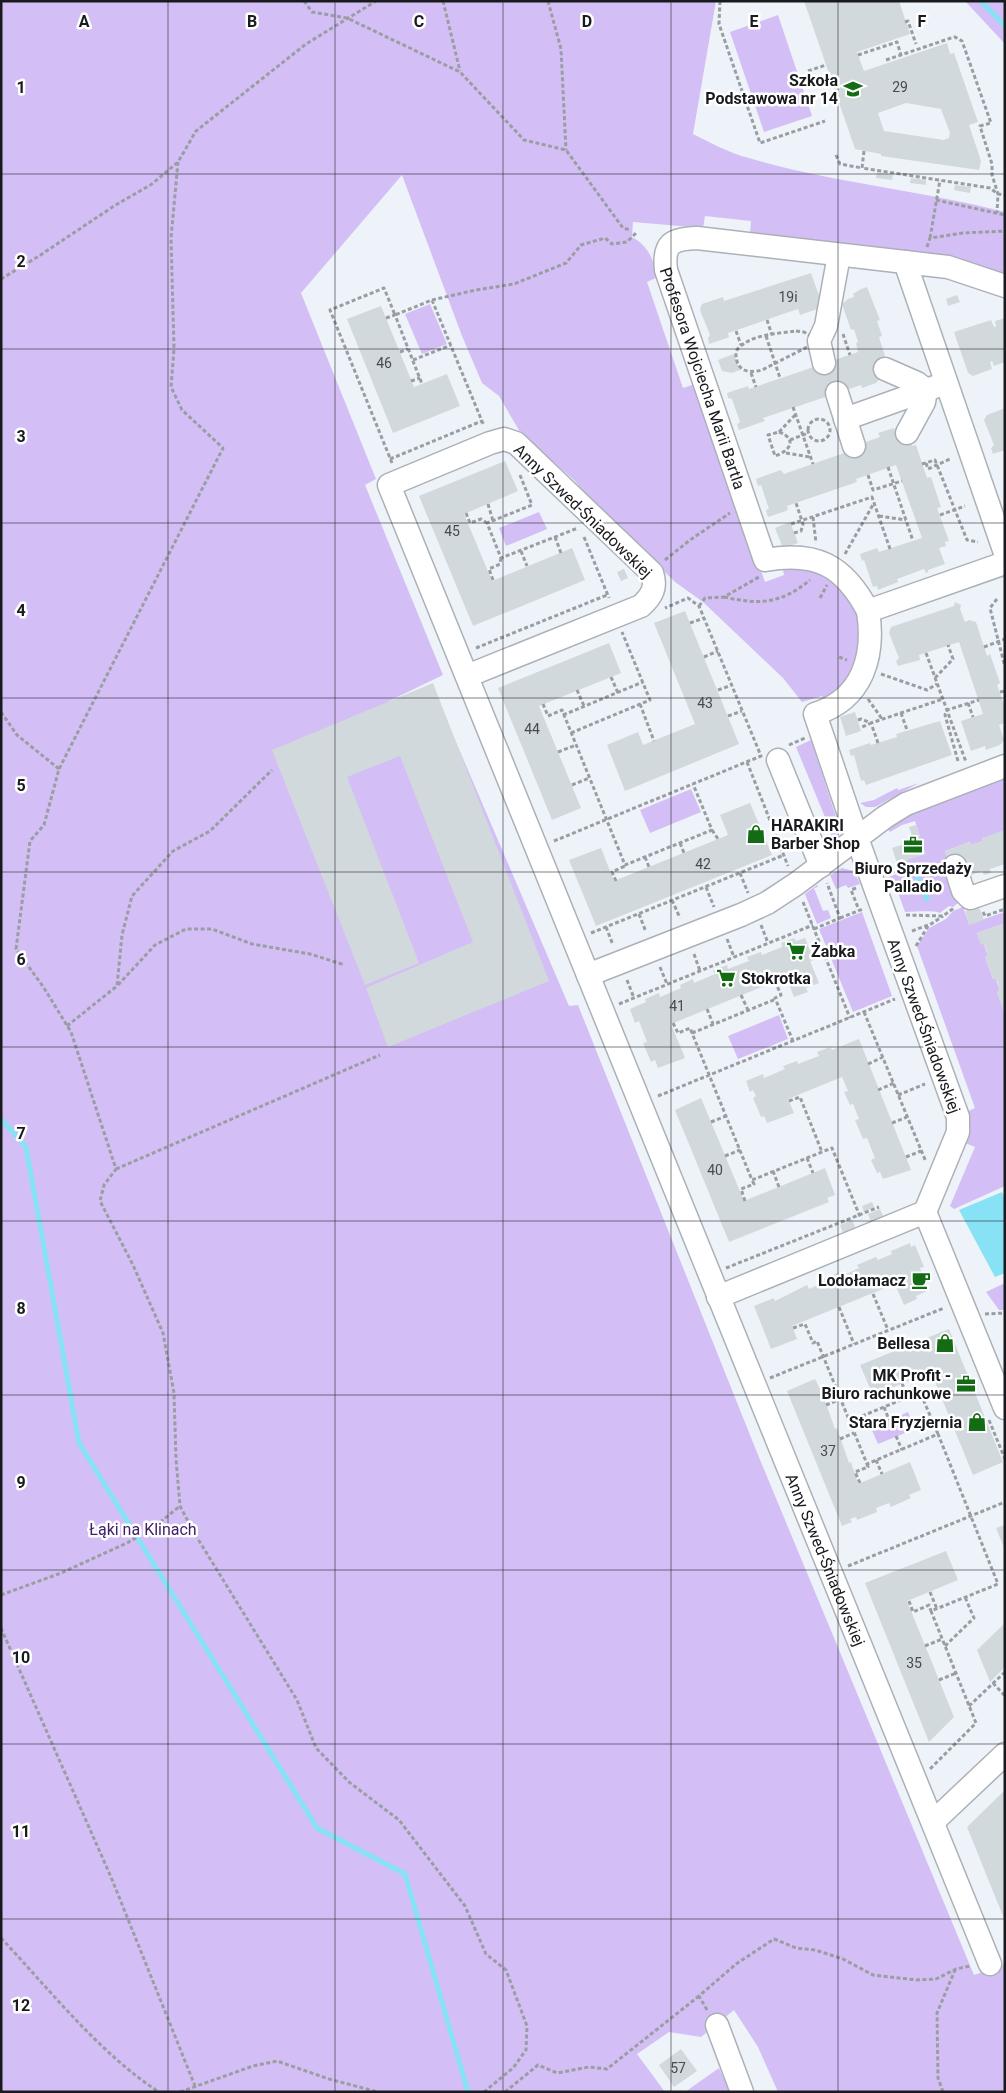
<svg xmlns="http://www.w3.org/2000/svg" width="1006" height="2093" viewBox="0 0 1006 2093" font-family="Roboto,sans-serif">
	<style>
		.green { fill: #d3bff5 }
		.water { fill: #86e2f4 }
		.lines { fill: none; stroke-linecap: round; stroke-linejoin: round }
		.stream { stroke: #86e2f4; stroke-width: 5 }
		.building { fill: #d1d9dd; fill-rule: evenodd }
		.minor-casing { stroke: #acb1b7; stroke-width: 25 }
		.path { stroke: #9a9da2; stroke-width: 3; stroke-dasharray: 4 2.5; stroke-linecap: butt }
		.minor { stroke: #fff; stroke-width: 22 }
		.grid { fill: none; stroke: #191a1d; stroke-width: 1; stroke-opacity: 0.55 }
		.labels { text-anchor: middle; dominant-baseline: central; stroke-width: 5; stroke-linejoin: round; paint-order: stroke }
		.number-label { font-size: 14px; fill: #474a4d }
		.poi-label { font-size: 16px; font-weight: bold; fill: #191a1d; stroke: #fff; text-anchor: end }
		.street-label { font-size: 16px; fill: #191a1d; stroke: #fff }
		.park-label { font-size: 16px; fill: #412068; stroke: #fff }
		.grid-label { font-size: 16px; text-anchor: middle; font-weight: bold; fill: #191a1d; stroke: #fff; stroke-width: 5; stroke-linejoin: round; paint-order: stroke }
	</style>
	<rect width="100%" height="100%" fill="#eef3fa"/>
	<path class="green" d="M1 1H716L693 134C711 143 729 153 749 158 833 183 920 190 1005 212V277L750 234 751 221 705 216 703 228 633 222 632 237C649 246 653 260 658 277L647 282 683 388 695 384 765 582 784 575 782 566 823 572 856 605 863 640 850 678 824 703 822 696 802 702 783 678 703 602 675 582 587 496 575 481 520 432 499 396 482 383 462 336 402 175 301 293 376 479 365 485 443 675 387 702 432 686 569 1006 578 1005 756 1450 974 1975 1005 1964V2092H778L758 2047 734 2010 701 2037 669 2032 637 2054 665 2092H1Z
		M965 1H1005V44Z
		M778 15 812 116 764 132 730 32Z
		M430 304 447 344 422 354 405 314Z
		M539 512 547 529 506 546 499 528Z
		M811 740 838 823 837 834 824 847 820 839 832 834 796 747Z
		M1005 775V832L982 838 983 841 971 845 970 842 945 851 958 889 959 902 953 907 949 906 940 913C932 910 916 912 905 912L893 878 882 882 881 879 906 871 903 861 925 853 915 821 902 825 890 832 886 827 916 807Z
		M919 783 875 807H866L860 803 874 800 895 789 897 788 898 790Z
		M691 789 701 812 650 833 640 810Z
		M842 868 854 871 860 884 848 888 846 885 836 889 830 875Z
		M817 885 818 887 814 888 823 911 828 910 831 918 817 924 805 894Z
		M963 907 969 924 1005 912V923L977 933 981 944H984L988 956 985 957 993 979H996L1000 991 997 992 1005 1014V1186L954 1209 950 1206 975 1147 963 1142 964 1113 975 1108 917 946 929 928 946 919 953 911Z
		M862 912 892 996 853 1012 819 929Z
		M779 1015 788 1039 738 1059 728 1036Z
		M1005 1283V1310H999L986 1292Z
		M908 1412 915 1429 878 1444 871 1428Z
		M719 2068 730 2092H685Z"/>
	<path class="water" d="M1002 1192 1005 1198V1273L995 1277 959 1210Z"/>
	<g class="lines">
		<path class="stream" d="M981 1 1005 26
			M906 870 915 873 917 876 927 899
			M1 1119 26 1147 79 1443 317 1828 405 1874 468 2092"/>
	</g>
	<path class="building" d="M804 1H899L910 34 857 52 864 71 947 43 950 54 954 53 978 122 969 125 981 161 979 170 881 156V154L855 149ZM906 103 941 109 950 133 949 138 944 140 884 131 878 113Z
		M877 172 893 175 892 180 876 178Z
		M911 178 926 180V185L910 183Z
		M955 185 971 187 970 193 954 190Z
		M811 273 823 307 800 315 798 309 728 333 729 337 727 338 709 344 708 338 710 335 700 310 702 304 723 297 724 301Z
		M867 287 880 320 877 321 882 336 879 337 885 356 881 361 876 363 881 377 876 383 862 388 861 385 763 418 765 421 739 430 737 424 740 422 732 399 728 398 727 393 748 386 749 389 858 352 856 343 858 342 854 329 851 330 842 304 848 299 854 297 853 294 861 289Z
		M957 295 960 302 948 306 946 299Z
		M381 306 414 387 447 374 460 406 393 433 347 319Z
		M1005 318V362L994 366 992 361 990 362 992 369 973 376 968 373 954 332 991 320 994 327 996 326 995 321Z
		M734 354 740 370 732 373 722 371 718 360Z
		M1005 408V450L993 454 991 448 994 445 984 420 987 415Z
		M894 428 895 432 899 431 904 445 911 443 912 446 916 445 927 478 931 477 941 507 937 508 949 541 945 542 946 546 939 548 945 564 928 570V572L926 573 924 569 897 579 898 582 878 590 877 586 873 587 864 560 862 561 860 554 877 548 879 552 922 538 896 465 856 479 857 482 787 506 788 509 786 511 768 517 766 510 769 509 761 485 758 486 756 479 781 470 784 474 847 452 846 449 880 437 878 433Z
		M505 461 518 491 464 514 492 581 572 548 585 580 473 626 419 496Z
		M790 522 798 543 783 548 775 528Z
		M624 569 628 578 621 581 617 572Z
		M955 602 961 605 960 609 965 622 969 620 976 622 987 656 990 654 1000 683 997 685 1005 707V723L999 725 1004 740 1000 745 986 750 985 746 971 751 961 721 983 714 959 642 919 655 920 660 898 666 896 661 899 658 889 633 891 627 954 606Z
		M685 611 739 744 625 791 607 745 638 732 643 745 695 724 654 623Z
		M609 643 621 673 539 706 581 808 552 820 498 688Z
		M433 683 549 981 388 1047 366 988 473 942 400 756 347 777 419 963 365 985 272 750Z
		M855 712 861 731 846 736 840 717Z
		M940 721 952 755 866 785 864 780 861 781 854 755 851 756 849 750 870 743 871 745 897 737 896 734Z
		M750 803 772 855 596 926 569 860 601 848 614 881 728 835 720 815Z
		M916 825 926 854 897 863 892 848 914 841 909 827Z
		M1004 830 1005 864 990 869 991 873 984 875 982 871 964 878 950 867 945 851 970 842 971 845 983 841 982 838Z
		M979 907 984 920 969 925 965 911Z
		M1005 923V1013H1004L997 992 1000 991 998 983 996 979H993L985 957 988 956 986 948 984 944 981 945 977 933Z
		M794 938 796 941 805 938 814 960 810 961 819 983 806 988 808 992 794 997 786 977 671 1024 685 1058 658 1068 655 1060 651 1062 643 1043 647 1042 639 1021 635 1023 630 1009 646 1002 645 999 659 993 660 997 681 988 680 985 693 979 694 983 715 974 713 971 727 965 728 969 749 961 747 957 761 952 762 955 782 947 781 943Z
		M859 1039 911 1170 883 1179 880 1172 877 1173 871 1160 875 1158 867 1138 863 1139 855 1120 859 1119 853 1104 850 1105 844 1092 848 1091 842 1077 788 1099 794 1113 767 1123 764 1116 761 1117 753 1098 756 1096 753 1090 750 1092 746 1081 763 1074 764 1078 785 1069 783 1066 797 1061 798 1064 819 1056 817 1052 830 1047 832 1050Z
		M701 1098 744 1201 825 1168 835 1195 827 1198 829 1202 729 1242 675 1110Z
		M872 1202 874 1207 864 1212 862 1206Z
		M880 1209 884 1219 872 1224 868 1214Z
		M852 1220 857 1231 844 1236 840 1225Z
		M910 1243 911 1247 915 1245 924 1267 920 1268 929 1290 916 1296 917 1299 904 1305 895 1284 792 1326 797 1339 771 1349 754 1306 774 1298 775 1301 807 1285 809 1289 825 1282 823 1279 842 1271 844 1275 859 1268 857 1265 876 1257 878 1260 892 1254 891 1251Z
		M949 1329 1003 1462 973 1475 931 1372 873 1395 860 1365Z
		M815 1379 823 1395 835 1429 837 1428 849 1463 851 1462 858 1484 910 1462 921 1490 909 1495 911 1498 891 1507 889 1503 876 1508 877 1512 857 1520 856 1517 850 1519 852 1522 842 1526 787 1391Z
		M1005 1525V1550L996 1528Z
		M946 1551 958 1580 907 1601 954 1717 929 1742 865 1583Z
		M1005 1623V1667L990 1682 977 1650Z
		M1005 1790V1832L1003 1835 1005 1840V1921L967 1827Z
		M681 2049 697 2071 674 2087 659 2065Z"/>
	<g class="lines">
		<g class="minor-casing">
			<g id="minor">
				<path id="s1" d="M905 262 697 238C672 239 663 243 666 270L765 560C816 551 844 565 868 611L1005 563"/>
				<path d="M1005 286 948 267 905 262 1005 553"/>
				<path d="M824 363 819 341 826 326 839 255"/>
				<path d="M885 369 917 383 926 390 924 402 907 433"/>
				<path d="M837 393 854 446"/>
				<path d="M845 419 946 383"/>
				<path d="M467 676 641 606C652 596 657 587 652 573L516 443 504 439 490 443 389 485 588 975 741 915 767 903 796 884 885 817 906 804 1005 766"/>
				<path d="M778 760 821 866"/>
				<path d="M955 866 963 891 970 898 1005 886"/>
				<path id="s2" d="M588 975 990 1964"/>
				<path d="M925 1212 1005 1408"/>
				<path d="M718 1297 925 1212 958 1132V1117L857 838 815 714C863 699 875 656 868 611"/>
				<path d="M933 1822 1005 1754"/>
				<path d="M717 2025 742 2092"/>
			</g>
		</g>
		<path class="path" d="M304 1 312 12 347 18 460 72 524 140 566 150 623 228 630 230
			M443 1 460 71
			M548 1 561 49 566 150
			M720 1 719 24 760 143 825 121
			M905 22 908 21 916 44
			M858 55 897 42 901 55
			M886 60 951 38 955 37 962 41 991 123 980 126 992 164V175L998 194 997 213
			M808 71 826 65
			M864 151 862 168 990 188 998 194 1005 195
			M836 155 840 164 862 168
			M178 162 171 238 174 349 171 387 182 410 223 448 59 769 44 825 30 841 16 949 44 988 71 1032 116 1169 104 1185 100 1201 133 1265 163 1333 174 1393 176 1459 180 1506 193 1531 297 1700 316 1748 349 1782 399 1820 465 1906 486 1954 506 1970 527 2026 526 2050 513 2068 484 2092
			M936 200 1005 215
			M930 238 940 180
			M927 247 930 238 963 233 1005 231
			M1 279 39 256 114 206 152 184 178 162 196 131 306 44 376 1
			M432 300 476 290 514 284 566 263 581 245 605 238 612 244 627 242 637 232
			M386 318 395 315 422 384
			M767 320 772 335
			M736 331 741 345
			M796 331 804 332 819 341 762 370C746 374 735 370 736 351 749 334 776 334 796 331Z
			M843 334 850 355
			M766 336 780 378
			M400 352 408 349
			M413 360 451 345
			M751 373 756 387
			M411 381 420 378
			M793 407 813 464
			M808 430a11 11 0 1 1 22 0a11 11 0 1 1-22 0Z
			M779 432C798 439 790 451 775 456L768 435Z
			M779 432 796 414
			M790 440 808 433
			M786 453 810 457
			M390 459 482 421
			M392 463 330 310 384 288 395 315 432 300 484 426
			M926 463 928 469 950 459
			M922 464 935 460 967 540 978 542
			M888 467 913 541
			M520 475 532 505 487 523 501 558 578 528
			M868 475 873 490 902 481
			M488 504 493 521
			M466 513 470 523 481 519 487 523
			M940 515 965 506
			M879 516 906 520
			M813 517 816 543
			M791 524 872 497 890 549
			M794 533 801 531 803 524 796 503
			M555 537 561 553
			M584 537 609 598
			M521 551 527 566
			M845 554 874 503
			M665 560 690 540 730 513
			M493 580 489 569 500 564 501 558
			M724 597C759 605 781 604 810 580
			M820 598 827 585
			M997 599 990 608 991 612 1005 667
			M699 606 705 598 724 597 759 577
			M690 623 704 618
			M984 647 1005 639
			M476 648 607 595
			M926 653 966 762
			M704 657 718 651
			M839 657 847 660
			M881 674 927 690 937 684
			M611 677 618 693
			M935 678 953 659 948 645
			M577 690 584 706
			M718 690 732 685
			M1000 692 1005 691
			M868 699 882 719
			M968 703 973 717
			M543 704 548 716 562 710 625 865 712 830 693 784
			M640 704 654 741
			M1 712 17 735 59 769
			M901 713 907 730
			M563 715 643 682
			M728 716 742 711
			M858 720 861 719 871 723 860 728
			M571 733 650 700 622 632
			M878 743 871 723 943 699
			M789 745 805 738
			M558 752 576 745
			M958 761 945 715 947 710 979 700
			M747 762 788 866
			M572 785 589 778
			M712 830 718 839
			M554 841 761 756 699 606 688 598 665 608
			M680 843 684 853
			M645 857 649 867
			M740 873 748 893
			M616 881 612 872 625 866
			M706 887 714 907
			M856 888 851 890 859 910
			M672 900 680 918
			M803 902 850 1018
			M983 912 985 916 1005 909
			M639 914 646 932
			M906 915 943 916 954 908
			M840 918 863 909
			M761 925 768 943
			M606 927 613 945
			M814 929 840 918 827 883
			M912 931 928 925
			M591 933 784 855
			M727 939 734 957
			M916 946 928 926 943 916
			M694 954 700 971
			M660 967 667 984
			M627 980 634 998
			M775 981 781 995 775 998 793 1041
			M118 985 155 945 186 929H212L252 944 310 954 345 965
			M741 995 748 1010
			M619 1004 813 925
			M707 1009 713 1024
			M864 1012 926 1162
			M673 1023 678 1033 690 1028 752 1180 832 1148 861 1219
			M67 1026 117 986 122 935 132 896 173 851 210 831 272 770
			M692 1033 776 999
			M868 1064 883 1057
			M878 1090 894 1083
			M898 1095 925 1084
			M658 1096 895 999
			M789 1101 800 1097 822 1152
			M711 1122 726 1116
			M892 1123 907 1117
			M725 1156 740 1150
			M906 1157 921 1151
			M807 1158 813 1173
			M116 1169 380 1055
			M773 1171 779 1187
			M745 1201 741 1189 754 1184 752 1180
			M726 1268 879 1207
			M873 1294 888 1330
			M839 1307 854 1344
			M985 1314 1005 1313
			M793 1328 805 1324 813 1343 817 1341 867 1464 938 1434 998 1584 931 1611 976 1723 930 1769
			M770 1378 944 1308
			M902 1383 907 1397
			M826 1405 841 1399
			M884 1407 889 1420
			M989 1420 1005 1459
			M850 1421 920 1392 938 1434
			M896 1436 902 1450
			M840 1439 854 1433
			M876 1460 882 1474
			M860 1483 855 1472 868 1467 867 1464
			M848 1566 1005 1502
			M930 1592 937 1609
			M1 1595 61 1573 127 1543 154 1527 180 1506
			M909 1601 913 1612 929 1605 931 1611
			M1 1628 111 1877 195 2086
			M925 1646 942 1639
			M945 1646 974 1618 965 1597
			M939 1680 956 1673
			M993 1683 1005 1696
			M969 1706 1005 1672
			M1 1938C49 1989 100 2054 159 2092
			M707 2010 699 1996 736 1964 774 1939 796 1948 815 1950 843 1959 873 1975 917 1980 936 1979 956 1969 970 1966
			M180 2092 253 2066 277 2061 329 2079 378 2092
			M505 2092 538 2065 557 2073 589 2067 607 2069 699 1996
			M943 2092 938 2078 937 2013 955 1970"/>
		<use href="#minor" class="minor"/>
	</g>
	<path class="grid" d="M168 1V2092M335 1V2092M503 1V2092M671 1V2092M838 1V2092M1 174H1005M1 349H1005M1 523H1005M1 698H1005M1 872H1005M1 1047H1005M1 1221H1005M1 1395H1005M1 1570H1005M1 1744H1005M1 1919H1005"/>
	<defs>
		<g id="school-bare" transform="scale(1.5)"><path d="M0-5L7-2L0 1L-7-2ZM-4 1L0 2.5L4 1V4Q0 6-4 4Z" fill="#136b14" stroke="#fff" stroke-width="2.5" paint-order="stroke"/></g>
		<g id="shop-bare" transform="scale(1.5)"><path d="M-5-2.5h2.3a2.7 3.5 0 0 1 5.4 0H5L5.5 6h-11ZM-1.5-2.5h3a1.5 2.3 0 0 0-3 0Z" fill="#136b14" stroke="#fff" stroke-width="2.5" paint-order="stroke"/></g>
		<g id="office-bare" transform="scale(1.5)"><path d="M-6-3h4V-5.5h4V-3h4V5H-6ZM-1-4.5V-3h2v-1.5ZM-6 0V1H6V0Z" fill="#136b14" stroke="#fff" stroke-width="2.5" paint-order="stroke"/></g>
		<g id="supermarket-bare" transform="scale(1.5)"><path d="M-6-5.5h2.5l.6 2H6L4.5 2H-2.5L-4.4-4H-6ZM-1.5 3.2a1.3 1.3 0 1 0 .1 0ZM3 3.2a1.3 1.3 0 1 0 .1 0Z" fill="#136b14" stroke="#fff" stroke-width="2.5" paint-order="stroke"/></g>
		<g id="cafe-bare" transform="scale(1.5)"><path d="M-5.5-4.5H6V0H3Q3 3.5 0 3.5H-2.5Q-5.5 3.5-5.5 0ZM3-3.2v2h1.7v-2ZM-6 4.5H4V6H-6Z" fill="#136b14" stroke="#fff" stroke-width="2.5" paint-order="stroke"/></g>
	</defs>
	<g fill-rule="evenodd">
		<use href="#school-bare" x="853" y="89"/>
		<use href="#shop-bare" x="756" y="834"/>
		<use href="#office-bare" x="913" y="845"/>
		<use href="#supermarket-bare" x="796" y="951"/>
		<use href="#supermarket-bare" x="726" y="978"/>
		<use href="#cafe-bare" x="921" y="1280"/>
		<use href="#shop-bare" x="945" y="1343"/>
		<use href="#office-bare" x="966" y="1384"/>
		<use href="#shop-bare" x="977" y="1422"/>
	</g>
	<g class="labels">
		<g class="number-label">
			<text x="900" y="87">29</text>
			<text x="788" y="297">19i</text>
			<text x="384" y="363">46</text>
			<text x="452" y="531">45</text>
			<text x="705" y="703">43</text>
			<text x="532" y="729">44</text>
			<text x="703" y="864">42</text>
			<text x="677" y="1006">41</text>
			<text x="715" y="1170">40</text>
			<text x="828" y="1451">37</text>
			<text x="914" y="1663">35</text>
			<text x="678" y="2068">57</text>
		</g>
		<g class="poi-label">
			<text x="838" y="80">Szkoła<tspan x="838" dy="18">Podstawowa nr 14</tspan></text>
			<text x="771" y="825" text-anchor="start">HARAKIRI<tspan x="771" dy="18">Barber Shop</tspan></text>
			<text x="913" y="868" text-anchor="middle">Biuro Sprzedaży<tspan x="913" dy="18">Palladio</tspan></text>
			<text x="811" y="951" text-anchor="start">Żabka</text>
			<text x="741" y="978" text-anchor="start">Stokrotka</text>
			<text x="906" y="1280">Lodołamacz</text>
			<text x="930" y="1343">Bellesa</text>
			<text x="951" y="1375">MK Profit -<tspan x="951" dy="18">Biuro rachunkowe</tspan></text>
			<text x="962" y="1422">Stara Fryzjernia</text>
		</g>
		<g class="street-label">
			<text stroke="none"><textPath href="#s1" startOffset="378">Profesora Wojciecha Marii Bartla</textPath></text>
			<text transform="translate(583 511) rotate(44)">Anny Szwed-Śniadowskiej</text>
			<text transform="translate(924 1026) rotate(70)">Anny Szwed-Śniadowskiej</text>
			<text stroke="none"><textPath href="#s2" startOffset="631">Anny Szwed-Śniadowskiej</textPath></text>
		</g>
		<g class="park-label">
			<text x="143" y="1529">Łąki na Klinach</text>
		</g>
	</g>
	<g class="grid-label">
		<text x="84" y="27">A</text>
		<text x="252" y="27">B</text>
		<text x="419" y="27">C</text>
		<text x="587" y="27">D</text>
		<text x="754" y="27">E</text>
		<text x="922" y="27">F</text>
		<text x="21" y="93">1</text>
		<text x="21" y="267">2</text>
		<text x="21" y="442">3</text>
		<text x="21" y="616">4</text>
		<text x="21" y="791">5</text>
		<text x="21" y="965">6</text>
		<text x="21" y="1139">7</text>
		<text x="21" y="1314">8</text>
		<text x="21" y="1488">9</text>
		<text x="21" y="1663">10</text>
		<text x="21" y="1837">11</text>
		<text x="21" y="2011">12</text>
	</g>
	<rect width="1006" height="2093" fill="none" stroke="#191a1d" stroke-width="5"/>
</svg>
